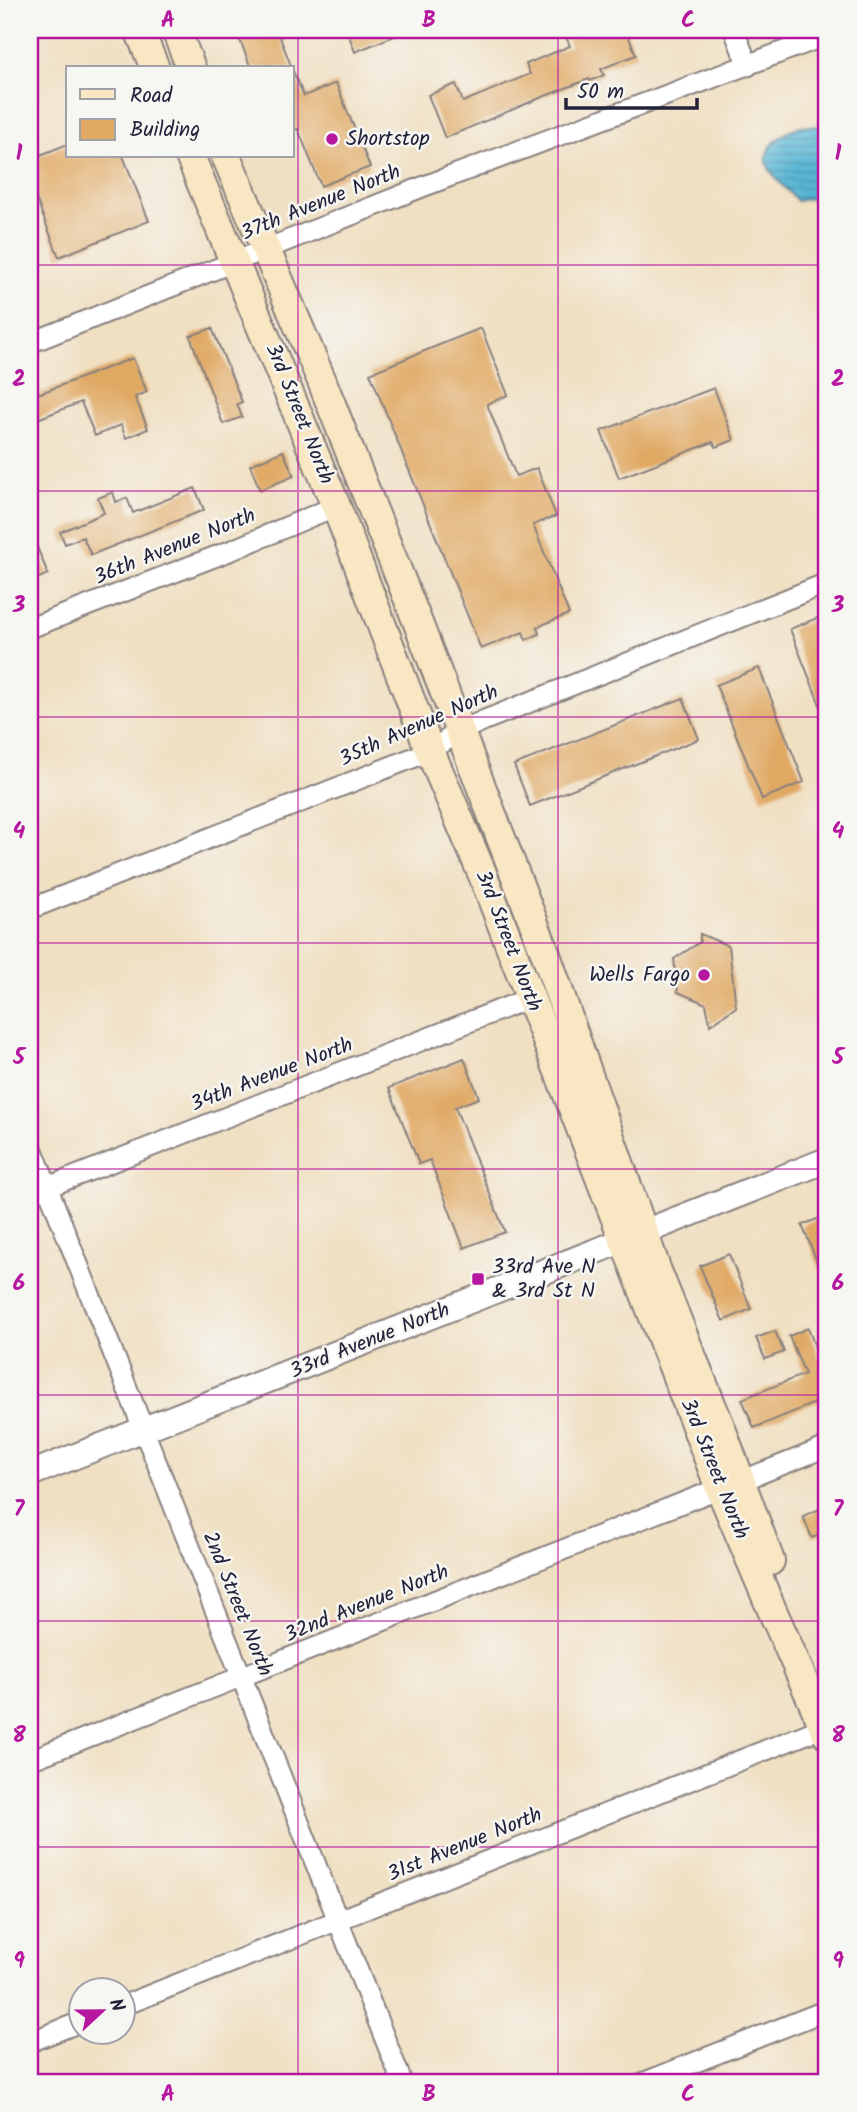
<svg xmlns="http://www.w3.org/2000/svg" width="857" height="2112" viewBox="0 0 857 2112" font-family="Kalam,sans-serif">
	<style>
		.water { fill: url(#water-rules); stroke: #3c6c88; stroke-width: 2 }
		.building { fill: #e0a964 }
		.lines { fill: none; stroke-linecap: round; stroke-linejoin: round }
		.minor-casing { stroke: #89807e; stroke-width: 23 }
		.tertiary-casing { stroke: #89807e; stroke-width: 28 }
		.secondary-casing { stroke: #89807e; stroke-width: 32 }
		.minor { stroke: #fff; stroke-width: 19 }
		.tertiary { stroke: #fff; stroke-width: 24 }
		.secondary { stroke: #f9e7c3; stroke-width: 28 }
		.grid { fill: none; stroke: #b5179e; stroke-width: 2; stroke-opacity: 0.55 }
		.poi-dot { fill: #b5179e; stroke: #f6f6f2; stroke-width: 2.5 }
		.labels { text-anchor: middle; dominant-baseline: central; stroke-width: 5; stroke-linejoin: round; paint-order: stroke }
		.poi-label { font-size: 21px; fill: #22223b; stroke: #f6f6f2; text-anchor: start }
		.street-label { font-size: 21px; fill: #22223b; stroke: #f6f6f2 }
		.neatline { fill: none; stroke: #b5179e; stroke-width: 2.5 }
		.grid-label { font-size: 23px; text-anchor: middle; font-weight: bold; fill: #b5179e }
	</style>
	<defs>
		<pattern id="water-rules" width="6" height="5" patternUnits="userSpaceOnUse" patternTransform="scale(1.75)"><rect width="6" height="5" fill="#56b6d5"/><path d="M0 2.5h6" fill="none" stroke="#4794ae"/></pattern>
	</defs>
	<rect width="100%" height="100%" fill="#f6f6f2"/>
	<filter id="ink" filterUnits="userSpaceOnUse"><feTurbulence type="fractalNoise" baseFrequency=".0143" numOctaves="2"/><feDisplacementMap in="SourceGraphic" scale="14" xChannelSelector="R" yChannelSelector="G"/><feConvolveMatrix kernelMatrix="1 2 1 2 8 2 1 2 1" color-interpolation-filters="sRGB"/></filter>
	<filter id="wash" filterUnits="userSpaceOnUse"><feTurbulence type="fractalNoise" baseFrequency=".00686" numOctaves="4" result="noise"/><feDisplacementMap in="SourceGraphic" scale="28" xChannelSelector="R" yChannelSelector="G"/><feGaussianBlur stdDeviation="1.57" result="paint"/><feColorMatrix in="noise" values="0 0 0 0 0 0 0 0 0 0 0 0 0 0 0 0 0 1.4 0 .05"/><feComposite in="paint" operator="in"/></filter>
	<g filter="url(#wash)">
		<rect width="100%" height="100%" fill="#f0dfc1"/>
		<path class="water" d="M800 126 827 127V202L822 203 813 198 797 201C789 191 773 178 768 166 760 146 787 132 800 126Z"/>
		<g id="blocks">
			<path class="building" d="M236 30H277L292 68H251Z
				M347 30H409L355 52Z
				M563 30H626L636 55 601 69 604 75 590 81 589 79 540 98 445 138 428 95 456 84 463 102 530 74 526 64 570 46Z
				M292 69 304 96 336 83 370 167 321 186 298 129 292 131Z
				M68 144V156H123L149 221 59 257 30 183V159Z
				M212 328 242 402 237 404 242 417 223 424 190 336Z
				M481 328 508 395 487 404 516 476 537 468 556 516 533 525 569 614 537 627 539 634 526 640 523 632 481 649 370 373Z
				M133 358 147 392 135 397 148 429 126 438 121 425 95 436 81 402 30 422V397Z
				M714 388 734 440 716 447 713 442 619 478 601 431Z
				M283 451 294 476 260 490 250 465Z
				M195 488 204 510 91 555 83 537 65 544 60 532 104 513 98 498 113 492 116 502 127 498 133 513Z
				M30 530 48 574 30 582Z
				M827 614V720H826L790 629Z
				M759 668 804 782 762 799 716 685Z
				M683 698 699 739 530 806 514 765Z
				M700 934 729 946 736 1007 710 1025 706 1004 678 992 674 959 700 942Z
				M464 1058 479 1098 455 1107 505 1232 464 1248 430 1160 419 1164 389 1088Z
				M827 1215V1286L802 1225Z
				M729 1254 751 1309 723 1321 700 1266Z
				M808 1328 827 1379V1398L754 1428 742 1399 805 1374 789 1336Z
				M775 1331 784 1352 765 1359 756 1338Z
				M827 1506V1532L812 1538 803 1516Z"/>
		</g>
	</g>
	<g filter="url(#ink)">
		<use href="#blocks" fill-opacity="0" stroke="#89807e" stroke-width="2"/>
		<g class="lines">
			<g class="minor-casing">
				<path id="minor" d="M734 30 748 66
					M30 343 422 187 827 35
					M30 628 232 550 336 506
					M30 909 430 751 460 731 485 720 827 583
					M30 1143 402 2082
					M30 1194 530 998
					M741 1481 827 1447
					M30 1760 720 1488
					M122 2006 824 1727
					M30 2042 80 2022
					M645 2082 827 2010"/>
			</g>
			<g class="tertiary-casing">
				<path id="tertiary" d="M30 1474 827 1160"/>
			</g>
			<g class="secondary-casing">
				<path id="secondary" d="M139 30 155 68
					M176 30 191 68
					M190 156 336 506 430 751 482 873 720 1488 772 1610 827 1734
					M226 156 321 379 418 623 545 952 657 1271 722 1431 770 1561"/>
			</g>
			<use href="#minor" class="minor"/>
			<use href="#tertiary" class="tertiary"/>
			<use href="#secondary" class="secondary"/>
		</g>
	</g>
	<path class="grid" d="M298 30V2082M558 30V2082M30 265H827M30 491H827M30 717H827M30 943H827M30 1169H827M30 1395H827M30 1621H827M30 1847H827"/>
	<g class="poi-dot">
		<circle cx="332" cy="139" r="7"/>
		<circle cx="704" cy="975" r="7"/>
		<rect x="471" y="1272" width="14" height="14" rx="3.5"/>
	</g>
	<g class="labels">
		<g class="poi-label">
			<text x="346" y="139">Shortstop</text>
			<text x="690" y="975" text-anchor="end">Wells Fargo</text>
			<text x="492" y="1267">33rd Ave N<tspan x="492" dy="24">&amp; 3rd St N</tspan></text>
		</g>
		<g class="street-label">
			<text transform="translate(321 203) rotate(-22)">37th Avenue North</text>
			<text transform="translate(299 414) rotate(68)">3rd Street North</text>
			<text transform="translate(175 547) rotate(-22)">36th Avenue North</text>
			<text transform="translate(419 726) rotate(-24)">35th Avenue North</text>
			<text transform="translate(508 941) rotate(69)">3rd Street North</text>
			<text transform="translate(272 1075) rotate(-21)">34th Avenue North</text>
			<text transform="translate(370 1341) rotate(-22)">33rd Avenue North</text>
			<text transform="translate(714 1469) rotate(68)">3rd Street North</text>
			<text transform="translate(237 1604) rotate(68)">2nd Street North</text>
			<text transform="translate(367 1604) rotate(-22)">32nd Avenue North</text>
			<text transform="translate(465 1845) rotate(-22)">31st Avenue North</text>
		</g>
	</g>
	<rect width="857" height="2112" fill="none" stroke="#f6f6f2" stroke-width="77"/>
	<rect x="66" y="66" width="228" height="91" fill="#f6f6f2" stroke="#a1a1a9" stroke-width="2"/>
	<rect x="80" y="89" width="35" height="10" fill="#f9e7c3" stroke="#a1a1a9" stroke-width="2"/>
	<text x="130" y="102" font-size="21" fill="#22223b">Road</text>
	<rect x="80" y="119" width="35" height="21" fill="#e0a964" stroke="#a1a1a9" stroke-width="2"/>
	<text x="130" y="136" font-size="21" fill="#22223b">Building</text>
	<g transform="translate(102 2011) rotate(68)"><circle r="33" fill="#f6f6f2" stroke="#a1a1a9" stroke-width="2"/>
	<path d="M0-5L12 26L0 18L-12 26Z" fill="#b5179e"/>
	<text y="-10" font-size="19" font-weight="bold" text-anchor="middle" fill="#22223b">N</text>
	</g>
	<path d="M566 98v10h131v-10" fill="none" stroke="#22223b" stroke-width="3.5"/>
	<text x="577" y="98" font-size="21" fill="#22223b" stroke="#f6f6f2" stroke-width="5" paint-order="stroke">50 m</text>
	<rect x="38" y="38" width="780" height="2036" class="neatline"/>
	<g class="grid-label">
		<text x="168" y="27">A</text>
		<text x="429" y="27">B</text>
		<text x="688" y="27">C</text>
		<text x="19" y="160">1</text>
		<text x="838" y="160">1</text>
		<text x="19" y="386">2</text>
		<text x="838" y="386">2</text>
		<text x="19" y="612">3</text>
		<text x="838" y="612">3</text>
		<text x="19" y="838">4</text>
		<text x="838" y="838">4</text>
		<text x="19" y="1064">5</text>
		<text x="838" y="1064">5</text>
		<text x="19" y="1290">6</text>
		<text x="838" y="1290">6</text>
		<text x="19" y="1516">7</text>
		<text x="838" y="1516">7</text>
		<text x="19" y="1742">8</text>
		<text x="838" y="1742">8</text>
		<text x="19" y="1968">9</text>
		<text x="838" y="1968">9</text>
		<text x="168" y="2101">A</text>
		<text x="429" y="2101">B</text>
		<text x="688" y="2101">C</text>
	</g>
</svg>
